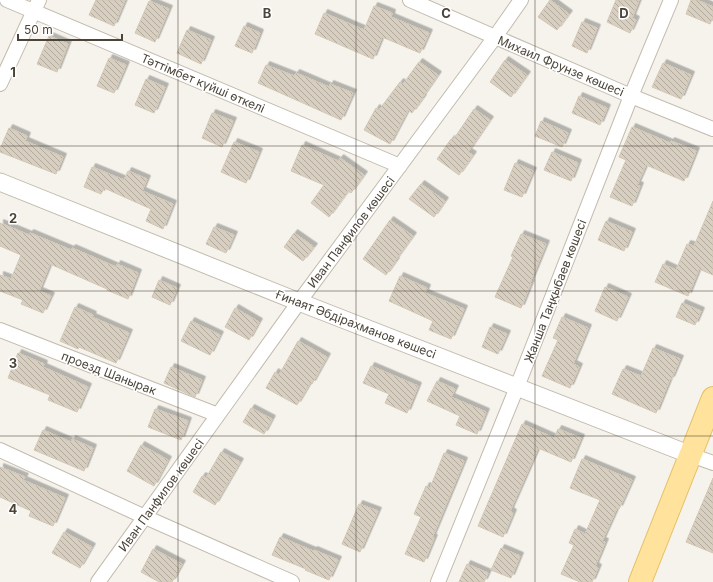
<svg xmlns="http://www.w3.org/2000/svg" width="713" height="582" viewBox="0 0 713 582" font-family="Inter,sans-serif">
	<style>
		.building { fill: url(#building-back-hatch); stroke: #d3c7b4; filter: url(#shadow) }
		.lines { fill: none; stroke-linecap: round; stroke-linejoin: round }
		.minor-casing { stroke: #c2bbae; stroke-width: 16 }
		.tertiary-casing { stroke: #c2bbae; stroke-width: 19 }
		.primary-casing { stroke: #e6c16a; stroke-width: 24 }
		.minor { stroke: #fff; stroke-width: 14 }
		.tertiary { stroke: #fff; stroke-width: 17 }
		.primary { stroke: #ffe39c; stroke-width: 22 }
		.grid { fill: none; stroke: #4b4439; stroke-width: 1; stroke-opacity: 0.55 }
		.labels { text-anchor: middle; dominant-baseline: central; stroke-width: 3; stroke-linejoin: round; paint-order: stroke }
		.street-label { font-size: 12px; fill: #4b4439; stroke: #fff }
		.grid-label { font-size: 13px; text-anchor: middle; font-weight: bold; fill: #4b4439; stroke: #fff; stroke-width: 3; stroke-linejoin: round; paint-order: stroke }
	</style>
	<defs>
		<pattern id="building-back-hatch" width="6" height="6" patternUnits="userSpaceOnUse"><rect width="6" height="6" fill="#d8cfc1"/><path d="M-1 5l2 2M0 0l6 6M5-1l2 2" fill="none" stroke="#b1aa9e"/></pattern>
		<filter id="shadow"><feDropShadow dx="3.5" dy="-3.5" stdDeviation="0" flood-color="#0004"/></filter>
	</defs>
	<rect width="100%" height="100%" fill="#f6f3ec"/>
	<path class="building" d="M96 0H125L114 26 89 15Z
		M550 0 569 14 557 30 538 17Z
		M616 0H639L632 18 636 20 630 33 607 22Z
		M691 0H697L713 7V17L710 24 686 14Z
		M149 1 169 9 155 42 135 33Z
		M374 6 392 13 391 17 429 33 420 53 382 37 373 59 315 34 324 13 364 30Z
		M582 22 597 28 587 53 572 46Z
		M244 26 260 33 252 53 235 46Z
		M187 30 211 40 201 64 177 53Z
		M49 36 68 44 57 72 37 64Z
		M109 58 126 65 114 93 97 86Z
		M505 60 527 75 511 97 490 82Z
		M419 62 438 75 422 98H423L412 113 408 110 390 144 364 130 376 108 379 110 400 82 403 84Z
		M663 63 691 75 681 99 652 87Z
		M266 65 294 76 296 73 329 87 330 84 353 93 341 120 258 83Z
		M146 79 165 87 154 113 135 105Z
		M579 96 607 108 600 125 572 113Z
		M474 109 490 120 468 152 473 155 459 175 437 159 451 139 453 140Z
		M212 113 233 121 222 147 202 138Z
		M541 121 568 133 562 147 535 136Z
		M632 127 670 143 671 141 696 151 684 181 646 165 637 185 640 186 632 206 610 197 626 160 619 157Z
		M9 128 27 136 25 141 63 157 56 174 0 152V149Z
		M234 142 259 152 246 183 221 172Z
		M302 145 338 161 340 158 364 175 351 193 348 191 329 217 311 203 324 185 291 171Z
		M552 152 578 163 571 181 544 170Z
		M515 163 533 171 522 197 504 190Z
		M92 167 124 180 128 171 147 179 142 191 173 204 163 229 146 221 151 209 104 188 101 194 84 187Z
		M421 184 445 201 434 217 409 199Z
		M713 201V275L699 269 688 296 655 282 663 264 676 270 687 244 694 246Z
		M390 220 413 236 395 261H396L386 275 363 259Z
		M606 221 632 232 624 251 598 240Z
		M0 223 29 235 30 233 71 250 72 248 116 267 117 264 138 273 128 299 107 290V289L50 264 39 291 51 296 43 313 21 304 23 300 0 291V275L11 279 21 255 0 246Z
		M214 227 234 235 226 253 206 244Z
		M294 233 314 247 303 261 284 247Z
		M521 234 546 244 530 283H531L521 308 495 297 513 257 511 256Z
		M400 276 427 288 425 293 464 309 451 339 429 330 433 321 389 301Z
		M159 280 177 288 170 305 152 297Z
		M605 287 628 297 617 321 595 311Z
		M682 303 701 311 695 325 676 317Z
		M75 307 93 315 92 317 129 333 116 363 79 347 78 349 60 341Z
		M235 308 259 322 249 340 225 327Z
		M562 317 588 328 573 364 579 367 570 388 542 376 558 340 553 338Z
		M191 321 220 335 210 355 181 341Z
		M490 327 507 334 498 354 482 347Z
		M298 341 327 357 312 384 310 383 297 405 266 388 275 372 279 375Z
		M653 348 680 359 671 380 670 379 656 413 612 394 623 369 641 376Z
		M18 353 44 364 43 367 88 387 77 412 48 400 50 395 8 378Z
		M371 366 418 386 407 413 385 403 389 394 363 383Z
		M171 367 202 380 195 397 164 383Z
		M437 381 455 389 451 397 486 412 477 434 456 425 460 416 427 401Z
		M251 408 272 419 264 434 243 422Z
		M155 409 188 421 181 440 148 427Z
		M522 424 554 438 558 429 581 438 571 462 538 448 510 511 513 513 503 537 478 526Z
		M43 430 71 442 72 439 93 448 84 471 34 450Z
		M141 445 168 460 154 486 127 471Z
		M221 452 240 462 215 505 193 492 202 476 206 478Z
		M444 453 464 461 432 538H434L424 562 405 554 421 517 414 514 426 486 430 488Z
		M582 459 632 480 619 509 617 508 602 541 605 542 595 566 598 568 592 582H580L561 574 574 545 569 543 575 529 585 534 600 500 570 488Z
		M0 467 25 477 23 480 65 498 53 526 29 516 31 511 0 497Z
		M713 478V553L686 542Z
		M359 504 378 511 360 552 342 544Z
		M64 532 92 547 80 568 52 553Z
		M280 537 313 551 314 550 338 560 329 580 305 570 306 569 272 555Z
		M501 548 520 556 511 578 491 570Z
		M153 549 182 564 172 582H159L141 572Z
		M467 564 488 573 484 582H459Z"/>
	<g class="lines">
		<g class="minor-casing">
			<path id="minor" d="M7 0 400 166
				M410 0 631 96 713 129
				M0 84 39 0
				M0 330 218 415
				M0 450 145 517 292 582
				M691 455 713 463
				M98 582 299 302 495 37 521 0
				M438 582 517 387 631 96 671 0"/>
		</g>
		<g class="tertiary-casing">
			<path id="tertiary" d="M0 182 299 302 691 455"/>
		</g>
		<g class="primary-casing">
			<path id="primary" d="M640 582 713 398"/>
		</g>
		<use href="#minor" class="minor"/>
		<use href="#tertiary" class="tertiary"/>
		<use href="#primary" class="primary"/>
	</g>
	<path class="grid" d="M178 0V582M356 0V582M535 0V582M0 146H713M0 291H713M0 436H713"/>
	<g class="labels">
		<g class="street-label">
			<text transform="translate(561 66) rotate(23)">Михаил Фрунзе көшесі</text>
			<text transform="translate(203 83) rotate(23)">Тәттімбет күйші өткелі</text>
			<text transform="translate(351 232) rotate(-53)">Иван Панфилов көшесі</text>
			<text transform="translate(555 291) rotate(-69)">Жанша Таңқыбаев көшесі</text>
			<text transform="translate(356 324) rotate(21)">Ғинаят Әбдірахманов көшесі</text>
			<text transform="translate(109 373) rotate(21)">проезд Шанырак</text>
			<text transform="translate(161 495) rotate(-54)">Иван Панфилов көшесі</text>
		</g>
	</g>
	<g class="grid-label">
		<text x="267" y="18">B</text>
		<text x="446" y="18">C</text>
		<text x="624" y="18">D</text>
		<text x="13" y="77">1</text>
		<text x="13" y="223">2</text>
		<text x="13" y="368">3</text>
		<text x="13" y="514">4</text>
	</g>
	<path d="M18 34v6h104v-6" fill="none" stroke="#4b4439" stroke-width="2"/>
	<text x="24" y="34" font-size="12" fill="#4b4439" stroke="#ffffff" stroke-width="3" paint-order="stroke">50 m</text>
</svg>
